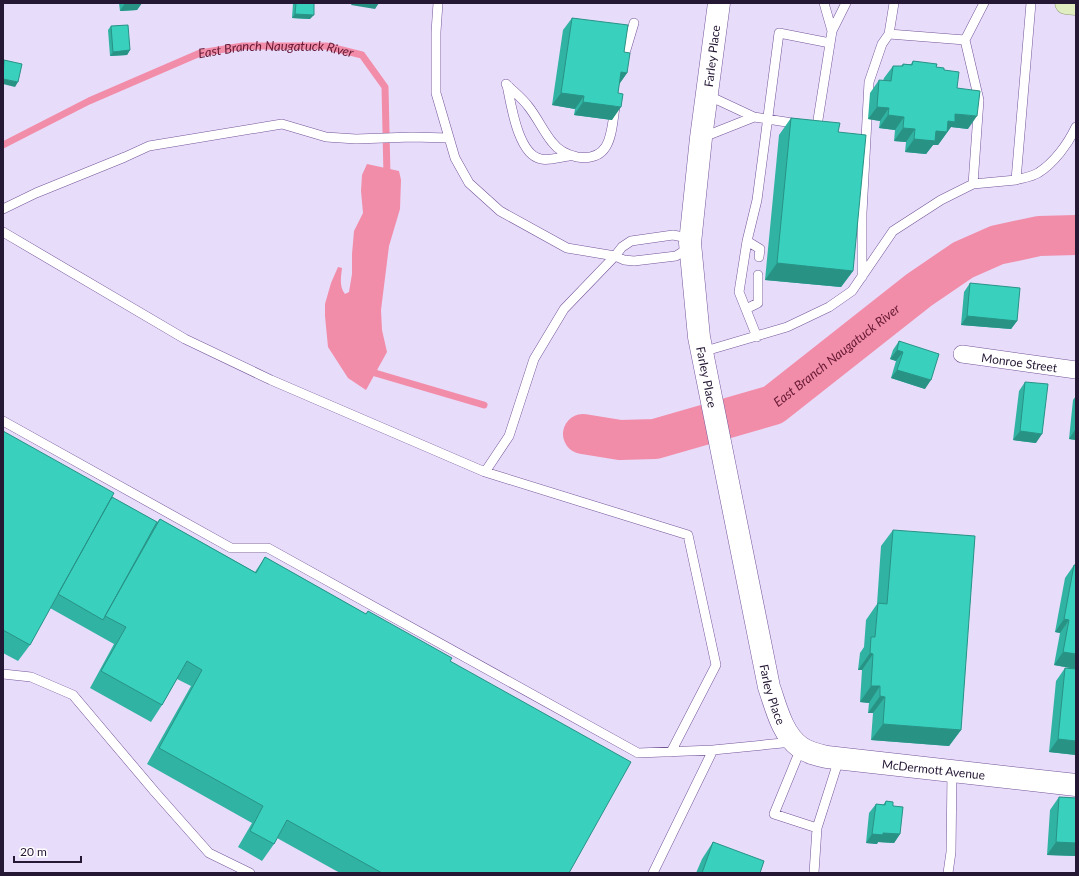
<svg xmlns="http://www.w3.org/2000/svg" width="1079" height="876" viewBox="0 0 1079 876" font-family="Lato,sans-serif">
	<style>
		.water { fill: #f18da8 }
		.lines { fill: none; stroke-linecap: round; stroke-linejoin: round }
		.stream { stroke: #f18da8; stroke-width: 7 }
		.river { stroke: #f18da8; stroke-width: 40 }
		.lane-casing { stroke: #735598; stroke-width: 10 }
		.street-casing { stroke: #735598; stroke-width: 18 }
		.secondary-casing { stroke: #735598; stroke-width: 23 }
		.primary-casing { stroke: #909b75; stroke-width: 23 }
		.lane { stroke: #fff; stroke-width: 9 }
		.street { stroke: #fff; stroke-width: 17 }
		.secondary { stroke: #fff; stroke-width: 22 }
		.primary { stroke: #dfedc1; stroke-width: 22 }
		.wall { fill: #31b3a3 }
		.shaded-wall { fill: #289285 }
		.building { fill: #39d0be; stroke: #289285 }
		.labels { text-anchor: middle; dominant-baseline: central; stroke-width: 4; stroke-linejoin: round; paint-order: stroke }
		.street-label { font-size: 12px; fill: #251835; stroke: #fff }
		.water-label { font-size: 13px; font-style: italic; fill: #661834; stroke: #fff }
	</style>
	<rect width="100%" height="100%" fill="#e8dcfb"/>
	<path class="water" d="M367 164 399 171 401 180 400 209 389 246 381 310 382 330 387 352 366 390 348 378 328 347 325 316V304L331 283 338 267 342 268C341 277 339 287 345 294L349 292 352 274V254L354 231 363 213 361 191 362 175Z"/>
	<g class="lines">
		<g class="stream">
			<path id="s1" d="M3 145 89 101 200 53 243 46H326L362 55 385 87 387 176"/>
			<path d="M371 366 375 373 484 405"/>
		</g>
		<path class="river" id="s2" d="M583 434 620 440 655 439 773 405 919 290 963 260 997 245 1039 236 1076 235"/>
		<g class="lane-casing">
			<path id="lane" d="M438 3 436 32V93L455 158 469 183 500 211 567 248 615 256 624 260 634 261 676 256 684 251 690 243 683 237 673 235 631 241 622 247 615 256 564 309 534 359 509 436 485 472
				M824 3 832 31
				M1031 3 1016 180C1023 178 1031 177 1038 173 1054 163 1068 144 1076 127
				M889 34 965 40
				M622 63 634 23
				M506 84C513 91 522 98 528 106 537 117 543 131 552 142 558 150 568 155 577 157 612 162 611 132 615 107
				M507 85C511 104 518 155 541 159 549 161 560 157 569 156
				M707 95 754 117 799 124
				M812 125 817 126 832 31 846 3
				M701 138 754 117
				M973 184 979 100 965 40 984 3
				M3 209 36 193 125 157 149 146 282 124 326 137 356 139 412 137 449 138
				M3 232 185 339 271 380 485 472 688 535 716 665 671 752
				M747 241 760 249 759 257
				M862 277V213L869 82 882 44 889 34 894 3
				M746 309 758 303V275
				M757 337 739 292 747 241 757 200 779 33 830 43
				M702 352 787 327 829 307 852 291 893 231 941 200 973 184 1016 180
				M3 421 231 548H268L638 753 713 750 793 742
				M3 674 31 677 73 695 155 792 209 853 250 873
				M801 748 774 814 817 828 814 873
				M817 828 839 759
				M653 873 713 750
				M948 873 951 852 952 771"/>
		</g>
		<g class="street-casing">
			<g id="street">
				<path id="s3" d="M962 354 1076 370"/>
			</g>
		</g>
		<g class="secondary-casing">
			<g id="secondary">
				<path id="s4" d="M719 3 701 138 690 243 699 337 769 687C776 707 782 734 800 747 808 753 818 755 827 757L1076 785"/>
			</g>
		</g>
		<g class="primary-casing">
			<path id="primary" d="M1066 3 1076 4"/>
		</g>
		<use href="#lane" class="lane"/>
		<use href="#street" class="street"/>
		<use href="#secondary" class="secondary"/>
		<use href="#primary" class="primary"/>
	</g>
	<path class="wall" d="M119 3H142L137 10 120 11Z
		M293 3H314L310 19 292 18Z
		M572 18 624 52 627 73 619 84 612 120 574 115 575 109 552 105 563 30Z
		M111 26 130 50 127 55 110 56 108 30Z
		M913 61 936 67 944 70 957 88 968 129 951 127 938 145H933L926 154 905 152 906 142 894 141 895 130 879 128 880 121 868 119 870 93 879 80 883 81 884 78 893 66H901L903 64H911Z
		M791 118 838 132 853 271 841 287 765 280 779 135Z
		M970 283 1017 321 1011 329 961 325 964 292Z
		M899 341 925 389 891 378 896 361 890 359 893 350Z
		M1025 382 1036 443 1013 440 1019 391Z
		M1076 396V440L1069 439 1073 400Z
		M3 431 112 497 157 522 160 519 255 572 265 557 366 614 368 611 450 661 569 873H340L277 838 274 844 262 861 238 847 252 823 147 764 191 686 177 679 162 705 151 722 90 688 114 644 50 608 30 645 18 661 3 653Z
		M893 530 961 730 949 746 871 740 873 713H868L869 703 860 702 862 670H858L860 653 864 647 866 620 877 604 881 546Z
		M1074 565H1076V669L1054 665 1060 633 1055 632 1065 578Z
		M1065 668 1076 669V755L1049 752 1056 681Z
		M1059 797 1076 798V856L1047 855 1050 810Z
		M886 801 893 806 900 834 894 843 878 842 877 844 866 843 869 813 876 804 883 805Z
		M713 842 760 873H696L702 859Z"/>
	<path class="shaded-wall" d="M125 3H142L137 10 120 11Z
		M352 3H379L375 9 351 5Z
		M295 14 314 15 310 19 292 18Z
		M130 50 127 55 110 56 113 52Z
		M621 72 627 73 618 86Z
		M3 79 18 82 15 87 3 84Z
		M561 93 584 96 575 109 552 105Z
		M583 102 621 107 612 120 574 115Z
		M877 107 889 108 880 121 868 119Z
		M955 114 977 116 968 129 951 127 938 145H933L926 154 905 152 914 139 936 131Z
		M888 115 904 117 895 130 879 128Z
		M903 128 915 129 906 142 894 141Z
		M777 263 853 271 841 287 765 280Z
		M967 316 1017 321 1011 329 961 325Z
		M897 350 903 352 896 361 890 359Z
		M897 370 931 380 925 389 891 378Z
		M1075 430H1076V440L1069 439Z
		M1020 431 1042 434 1036 443 1013 440Z
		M1064 619 1069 620 1060 633 1055 632Z
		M1063 652 1076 654V669L1054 665Z
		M870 653 873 654 862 670H858Z
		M871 686H880L869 703 860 702Z
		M880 696 885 697 873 713H868Z
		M883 724 961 730 949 746 871 740Z
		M1058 739 1076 741V755L1049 752Z
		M883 833 900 834 894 843 878 842 877 844 866 843 872 834Z
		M1056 842 1076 843V856L1047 855Z"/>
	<path class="building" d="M296 3H314V15L295 14Z
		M572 18 628 25 624 52 630 53 627 73 621 72 618 93 623 94 621 107 583 102 584 96 561 93Z
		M128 25 130 50 113 52 111 26Z
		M4 60 22 64 18 82 3 79Z
		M913 61 937 64 936 67 944 68V70L959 72 957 88 980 91 977 116 955 114V122L948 121 947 132 936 131 935 141 914 139 915 129 903 128 904 117 888 115 889 108 877 107 879 80 891 81 893 66H903V64L912 65Z
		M791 118 840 123 838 132 866 135 853 271 777 263Z
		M970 283 1020 288 1017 321 967 316Z
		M899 341 939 354 931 380 897 370 903 352 897 350Z
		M1025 382 1048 384 1042 434 1020 431Z
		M3 431 114 493 30 645 3 630Z
		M112 497 157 522 103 620 58 594Z
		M160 519 256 573 265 557 366 614 368 611 452 658 450 661 631 762 569 873H382L287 820 274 844 250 831 263 806 159 748 202 670 187 661 162 705 101 671 126 627 105 616Z
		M893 530 975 536 961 730 883 724 885 697 880 696V686H871L873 654 870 653 871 637H875L878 603 887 604Z
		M1074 565H1076V654L1063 652 1069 620 1064 619Z
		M1065 668 1076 669V741L1058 739Z
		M1059 797 1076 798V843L1056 842Z
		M886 801 893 802V806L903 807 900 834 883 833V835L872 834 876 804 885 805Z
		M713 842 764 861 760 873H702Z"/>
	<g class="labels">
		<g class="street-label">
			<text transform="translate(712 56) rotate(-83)">Farley Place</text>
			<text stroke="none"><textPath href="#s3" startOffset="58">Monroe Street</textPath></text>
			<text stroke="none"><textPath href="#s4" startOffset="377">Farley Place</textPath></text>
			<text stroke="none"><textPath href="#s4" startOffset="701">Farley Place</textPath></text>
			<text stroke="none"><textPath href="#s4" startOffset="898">McDermott Avenue</textPath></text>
		</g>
		<g class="water-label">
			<text stroke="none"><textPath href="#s1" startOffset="294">East Branch Naugatuck River</textPath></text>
			<text stroke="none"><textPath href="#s2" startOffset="276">East Branch Naugatuck River</textPath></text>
		</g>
	</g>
	<rect width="1079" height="876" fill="none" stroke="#251835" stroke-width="8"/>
	<path d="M14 856v6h67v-6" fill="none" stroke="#251835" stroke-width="2"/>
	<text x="20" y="856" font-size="12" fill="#251835" stroke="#ffffff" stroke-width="3" paint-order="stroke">20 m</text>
</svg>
